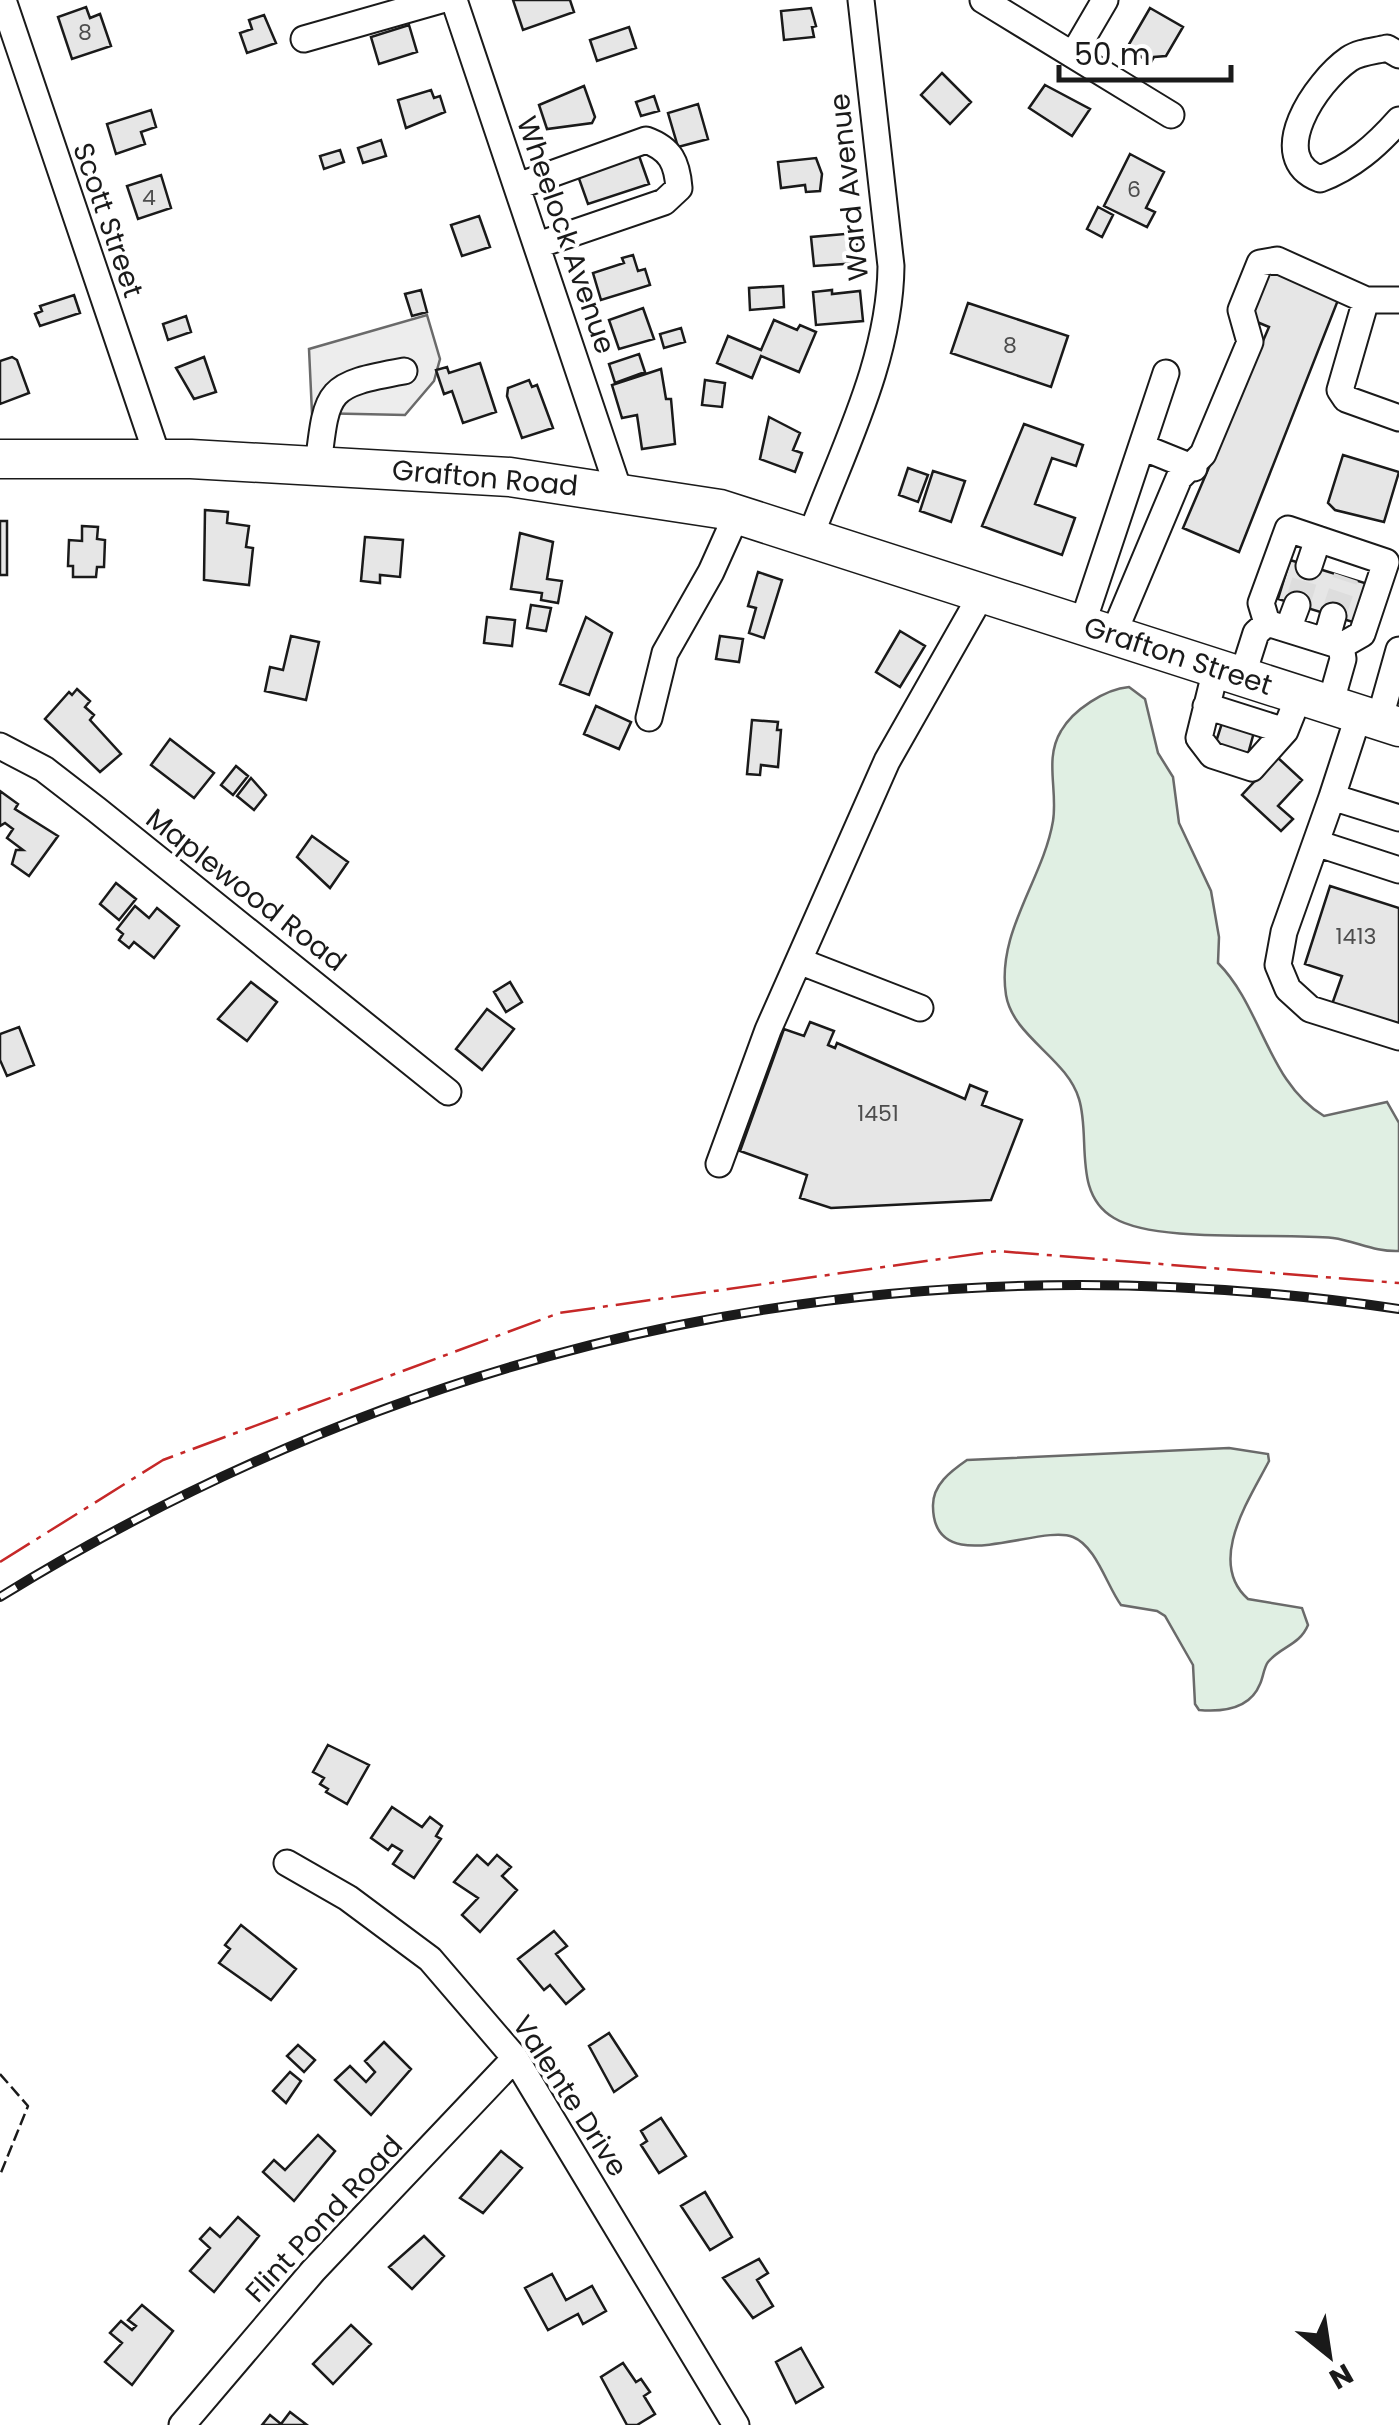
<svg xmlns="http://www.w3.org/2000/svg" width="1399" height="2425" viewBox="0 0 1399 2425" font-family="Poppins,sans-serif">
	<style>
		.green { fill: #e0efe3; stroke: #6a6a6a; stroke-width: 2.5 }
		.parking { fill: #ededed; stroke: #6a6a6a; stroke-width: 2.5 }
		.building { fill: #e6e6e6; stroke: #1a1a1a; stroke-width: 2.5 }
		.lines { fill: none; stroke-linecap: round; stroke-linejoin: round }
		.minor-tunnel { stroke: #ddd; stroke-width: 25; stroke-dasharray: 25 12; stroke-linecap: butt }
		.minor-casing { stroke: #1a1a1a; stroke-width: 29 }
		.highway-casing { stroke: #1a1a1a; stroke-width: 41 }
		.minor { stroke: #fff; stroke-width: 25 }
		.highway { stroke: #fff; stroke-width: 38 }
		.rail-casing { stroke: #1a1a1a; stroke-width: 10 }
		.rail { stroke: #fff; stroke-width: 6; stroke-dasharray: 19; stroke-linecap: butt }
		.fence { stroke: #1a1a1a; stroke-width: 2.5; stroke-dasharray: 12 5; stroke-linecap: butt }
		.power { stroke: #c62828; stroke-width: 2.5; stroke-dasharray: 35 8 5 8; stroke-linecap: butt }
		.labels { text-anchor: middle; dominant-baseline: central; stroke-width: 8; stroke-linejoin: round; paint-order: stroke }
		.number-label { font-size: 22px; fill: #4d4d4d }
		.street-label { font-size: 28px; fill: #1a1a1a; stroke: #fff }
	</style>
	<rect width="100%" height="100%" fill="#fff"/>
	<path class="green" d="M1129 687 1145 699 1158 753 1173 777 1179 823 1211 891 1219 937 1218 963C1262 1007 1268 1083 1324 1116L1387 1102 1399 1123V1251C1374 1252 1356 1241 1333 1238 1281 1232 1157 1244 1114 1218 1072 1194 1091 1137 1079 1099 1067 1058 1013 1037 1006 995 996 932 1043 880 1053 821 1058 790 1044 759 1061 731 1073 710 1105 689 1129 687Z
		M1229 1448 1268 1454 1269 1461C1250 1498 1206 1562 1248 1599L1302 1608 1308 1625C1300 1645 1280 1647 1268 1662 1264 1667 1263 1678 1260 1684 1250 1709 1222 1712 1199 1710L1195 1704 1193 1665 1165 1616 1157 1611 1121 1605C1107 1586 1096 1546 1073 1537 1039 1523 934 1581 933 1507 932 1485 951 1471 967 1460Z"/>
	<path class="parking" d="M427 315 440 359 434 381 405 415 312 413 309 349Z"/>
	<path class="building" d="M513 0H570L574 12 523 30Z
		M86 7 90 18 100 14 111 46 72 59 58 17Z
		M811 8 816 26 812 27 814 37 784 40 781 11Z
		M1150 8 1183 27 1166 56 1154 57 1150 64 1128 46Z
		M264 15 276 43 247 53 240 33 252 29 249 20Z
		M409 25 417 52 379 64 371 37Z
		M629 27 636 48 597 61 590 40Z
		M942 73 971 102 950 124 921 95Z
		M1045 85 1090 109 1072 136 1029 108Z
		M584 86 595 117 592 123 547 129 539 105Z
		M431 90 434 98 440 96 445 112 406 128 398 100Z
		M654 96 659 111 641 116 636 102Z
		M698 104 708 139 678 147 668 113Z
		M151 110 156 127 141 132 145 144 116 154 107 124Z
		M381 140 386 156 363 163 358 148Z
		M340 150 344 162 324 169 320 156Z
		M638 153 649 184 588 204 577 173Z
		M1130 154 1164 172 1146 208 1155 212 1147 227 1104 206Z
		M816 158 822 174 820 191 806 192 805 185 781 188 778 162Z
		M161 175 171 208 138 219 127 186Z
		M1098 207 1113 215 1102 237 1087 229Z
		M479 216 490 247 462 256 451 225Z
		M856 233 859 263 814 266 811 237Z
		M633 255 638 271 645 269 650 285 601 300 593 273 624 263 622 258Z
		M1266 265 1340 295 1239 552 1183 528 1269 327 1245 317Z
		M783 286 784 307 750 310 749 288Z
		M421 290 427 312 412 316 405 294Z
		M832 290V294L860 291 863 321 816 325 813 292Z
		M74 295 80 313 40 326 35 314 42 311 40 306Z
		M968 303 1068 336 1051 387 951 353Z
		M643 308 654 339 619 349 609 320Z
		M186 316 191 332 168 340 163 324Z
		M774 320 797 330 800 325 816 332 799 372 761 356 752 378 717 363 728 336 761 350Z
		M681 328 685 342 664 348 660 334Z
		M639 354 645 372 615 383 609 364Z
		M12 357 17 360 29 393 0 404V361Z
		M204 357 216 392 194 399 176 368Z
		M480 363 496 412 463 423 452 391 444 394 436 370 447 367 449 373Z
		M661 369 666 399H671L675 444 642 449 637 415 622 418 612 385Z
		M529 380 532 387 537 385 553 428 522 438 507 396 508 388Z
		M705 380 725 383 722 407 702 405Z
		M769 417 800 433 793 450 802 453 795 472 760 459Z
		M1024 424 1083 445 1076 466 1052 458 1035 504 1075 518 1062 555 982 526Z
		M1343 455 1399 472 1384 522 1335 510 1328 503Z
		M908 468 928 475 918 502 899 495Z
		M933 471 965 481 951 522 920 511Z
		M205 510 228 512 227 523 249 526 246 547 253 548 249 585 204 580Z
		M0 521H7V575H0Z
		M82 526 98 527 97 539 105 540 104 567H97L96 577H73V566H68L69 540 82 541Z
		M520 533 553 542 547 579 562 581 558 603 541 600 542 593 511 589Z
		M365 537 403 540 400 577 380 575V583L361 581Z
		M1290 560 1368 584 1356 623 1278 599Z
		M758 572 782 580 764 638 749 633 756 608 748 606Z
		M531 605 551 608 546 631 527 628Z
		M487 617 515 620 512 646 484 643Z
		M586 617 612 633 589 695 560 684Z
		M900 631 925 646 900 687 876 672Z
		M291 636 319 642 306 700 265 691 270 667 283 670Z
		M720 636 743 639 739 662 716 659Z
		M77 689 90 701 85 707 94 715 90 720 121 754 100 772 45 719 69 692 72 695Z
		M596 706 631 722 619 749 584 734Z
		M752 720 778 722 777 730H781L778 767 761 765 760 775 747 774Z
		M1222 723 1254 732 1248 754 1215 745Z
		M170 739 214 773 194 798 151 765Z
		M1277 757 1302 780 1278 806 1293 819 1281 831 1242 795Z
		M236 766 248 776 233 795 221 785Z
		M251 778 266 795 254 810 237 796Z
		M0 791 18 804 15 809 58 836 29 876 12 864 16 850H23L7 838 13 829 5 823 0 826Z
		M312 836 348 862 330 888 297 857Z
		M116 883 136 899 119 920 100 904Z
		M1330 886 1399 908V1032L1330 1010 1342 976 1305 964Z
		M135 906 149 918 157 908 179 926 154 958 134 942 129 948 119 940 123 934 117 929Z
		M251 982 277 1002 247 1041 218 1019Z
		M510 982 522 1002 506 1012 494 992Z
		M487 1009 514 1029 482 1070 456 1049Z
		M810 1022 834 1031 828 1045 835 1048 837 1043 965 1099 970 1085 987 1092 982 1105 1022 1120 991 1200 831 1208 800 1198 807 1175 740 1151 784 1029 804 1036Z
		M19 1027 34 1065 7 1076 0 1060V1034Z
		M328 1745 369 1765 347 1804 326 1792 328 1789 320 1784 324 1778 313 1772Z
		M392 1807 422 1827 430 1817 442 1826 436 1836 441 1839 414 1878 393 1864 402 1851 392 1845 388 1850 371 1838Z
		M477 1855 488 1865 497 1855 511 1867 502 1876 517 1890 480 1932 462 1915 478 1898 454 1882Z
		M241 1925 296 1969 271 2000 219 1963 230 1949 225 1945Z
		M554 1931 567 1946 556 1954 584 1989 566 2004 550 1985 544 1990 518 1959Z
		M609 2033 637 2076 614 2092 589 2046Z
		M384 2042 411 2069 371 2115 335 2080 350 2066 366 2082 375 2072 365 2061Z
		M298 2045 315 2060 304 2072 287 2056Z
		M290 2072 301 2081 286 2103 273 2091Z
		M661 2118 686 2156 659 2173 641 2145 647 2141 641 2131Z
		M318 2135 335 2151 294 2201 263 2172 274 2160 285 2170Z
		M501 2151 522 2168 483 2213 460 2198Z
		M705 2192 732 2237 710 2250 681 2206Z
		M238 2217 259 2236 214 2292 190 2271 210 2248 200 2239 210 2228 220 2237Z
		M424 2236 444 2256 412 2289 389 2267Z
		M759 2259 768 2273 757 2280 773 2306 753 2318 723 2278Z
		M552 2274 566 2300 592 2286 606 2311 583 2324 578 2314 548 2330 525 2288Z
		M142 2305 173 2331 132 2385 105 2362 122 2343 110 2333 121 2321 132 2330 136 2326 128 2320Z
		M351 2325 371 2344 333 2384 313 2364Z
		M801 2348 823 2387 796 2403 776 2362Z
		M623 2363 636 2382 641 2379 650 2392 644 2396 655 2414 637 2425H627L601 2377Z
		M290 2412 307 2425H262L270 2415 281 2424Z"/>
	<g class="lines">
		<path class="minor-tunnel" d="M1297 605 1309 566
			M1333 616 1346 577"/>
		<g class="minor-casing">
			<path id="minor" d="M3 0 158 458
				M454 0 619 491
				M983 0 1171 115
				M304 39 441 0
				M1074 53 1105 0
				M1399 55 1387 48C1375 51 1359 52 1349 59 1316 82 1264 158 1320 179 1352 167 1376 146 1399 120
				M518 186 646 140C671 149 677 163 679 188L664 202 538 245
				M1366 300 1340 390 1346 399 1399 418
				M1142 447 1194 468
				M318 466C327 389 326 385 404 371
				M811 535C843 449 890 360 891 266L861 0
				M1309 566 1318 539
				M1267 623 1261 603 1288 529 1386 562 1362 634 1341 646
				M1082 625 1166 373
				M1288 629 1297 605
				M1113 635 1179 478 1203 454 1250 342 1241 310 1260 263 1277 260 1366 300H1399
				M1326 641 1333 616
				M1216 669 1199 738 1212 755 1252 768 1285 731 1299 696
				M1242 677 1256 633 1267 623 1341 646 1343 659 1330 705
				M1206 706 1285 731
				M1359 714 1332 797 1399 818
				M649 718 665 653 711 572 737 514
				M1379 721 1399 650
				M0 746 44 769 97 810 448 1092
				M1332 797 1284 932 1278 965 1288 989 1310 1009 1399 1037
				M1316 843 1399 870
				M799 961 920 1008
				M719 1164 768 1030 887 761 983 592
				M287 1863 348 1898 430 1959 515 2058 736 2425
				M182 2425 313 2271 515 2058"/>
		</g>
		<g class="highway-casing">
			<path id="highway" d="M0 459H191L510 477 720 509 1399 727"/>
		</g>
		<use href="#minor" class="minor"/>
		<use href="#highway" class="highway"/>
		<g class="rail-casing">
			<path id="rail" d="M0 1597C429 1333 900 1235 1399 1309"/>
		</g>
		<use href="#rail" class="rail"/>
		<path class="fence" d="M0 2074 28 2106 0 2175"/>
		<path class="power" d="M0 1562 163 1460 559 1313 997 1251 1399 1283"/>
	</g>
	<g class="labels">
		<g class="number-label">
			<text x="85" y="32">8</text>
			<text x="1134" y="189">6</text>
			<text x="149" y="197">4</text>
			<text x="1010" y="345">8</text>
			<text x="1356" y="936">1413</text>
			<text x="878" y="1113">1451</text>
		</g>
		<g class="street-label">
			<text transform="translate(849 187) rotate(-96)">Ward Avenue</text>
			<text transform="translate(108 220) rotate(71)">Scott Street</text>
			<text transform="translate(566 235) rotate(71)">Wheelock Avenue</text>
			<text transform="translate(485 478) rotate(5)">Grafton Road</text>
			<text transform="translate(1178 656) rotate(18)">Grafton Street</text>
			<text transform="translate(246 890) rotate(38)">Maplewood Road</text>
			<text transform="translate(570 2096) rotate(57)">Valente Drive</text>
			<text transform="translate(324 2219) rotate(-47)">Flint Pond Road</text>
		</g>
	</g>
	<g transform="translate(1329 2355) rotate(150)" stroke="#ffffff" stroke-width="8" paint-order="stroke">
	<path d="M0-8L18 38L0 25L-18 38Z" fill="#1a1a1a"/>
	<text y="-15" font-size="28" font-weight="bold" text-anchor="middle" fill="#1a1a1a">N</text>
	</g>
	<path d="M1059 65v15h172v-15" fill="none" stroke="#1a1a1a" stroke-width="5"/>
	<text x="1074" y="65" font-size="30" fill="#1a1a1a" stroke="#ffffff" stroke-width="8" paint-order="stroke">50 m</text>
</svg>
